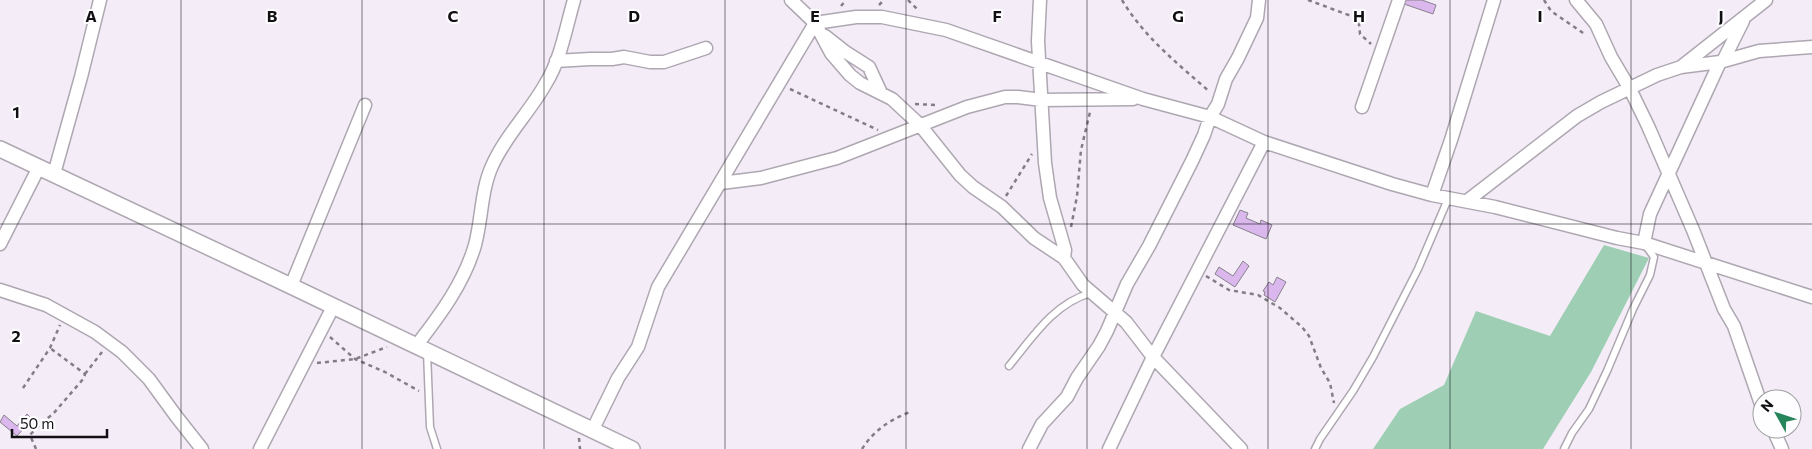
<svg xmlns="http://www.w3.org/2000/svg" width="1812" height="449" viewBox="0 0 1812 449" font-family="Commissioner,sans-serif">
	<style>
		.green { fill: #9eceb3 }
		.building { fill: #dab7ed; stroke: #88828c }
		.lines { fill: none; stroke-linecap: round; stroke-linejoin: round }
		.service-casing { stroke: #aea7b1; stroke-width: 9 }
		.minor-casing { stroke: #aea7b1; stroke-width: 15 }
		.tertiary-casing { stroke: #aea7b1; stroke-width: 18 }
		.path { stroke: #837e85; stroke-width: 2.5; stroke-dasharray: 4 4; stroke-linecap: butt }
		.service { stroke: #fff; stroke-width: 6 }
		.minor { stroke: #fff; stroke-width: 12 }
		.tertiary { stroke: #fff; stroke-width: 15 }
		.grid { fill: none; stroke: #110f12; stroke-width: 1; stroke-opacity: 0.55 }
		.grid-label { font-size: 16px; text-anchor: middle; font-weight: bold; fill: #110f12; stroke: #fefdff; stroke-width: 4; stroke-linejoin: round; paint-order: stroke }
	</style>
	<rect width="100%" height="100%" fill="#f4edf8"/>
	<path class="green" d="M1604 245 1649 258 1591 372 1543 449H1373L1400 409 1444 385 1476 311 1550 336Z"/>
	<path class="building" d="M1406 0H1422L1436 5 1433 14 1404 4Z
		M1240 210 1248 213 1246 218 1260 224 1261 220 1272 225 1266 239 1233 225Z
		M1243 261 1249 266 1235 287 1215 274 1219 267 1233 276Z
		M1277 277 1286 282 1275 302 1264 295 1265 292 1263 291 1269 282 1273 285Z
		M27 414 32 419 17 436 0 422 4 415 17 426Z"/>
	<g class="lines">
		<g class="service-casing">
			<path id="service" d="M427 352 430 427 437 449
				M1009 366C1032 338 1054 303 1091 293
				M1315 449 1320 439 1353 391 1373 357 1418 269 1448 199
				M1564 449 1572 433 1589 409 1607 371 1633 309 1650 275 1654 257 1646 246"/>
		</g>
		<g class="minor-casing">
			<path id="minor" d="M791 0 815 23 831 53 850 75 860 83 892 99 920 125 960 175 973 187 1002 207 1034 238 1064 258 1083 285 1126 322 1153 357 1241 449
				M1040 0 1038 41 1045 163 1050 198 1065 250 1064 258
				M1576 0 1596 24 1611 57 1630 89 1648 126 1693 230 1724 309 1734 326 1762 407
				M825 36 844 51 869 67 881 93
				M1724 59 1743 21
				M556 61 590 59H612L624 57 650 62H664L706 48
				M1681 67 1766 0
				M1362 107 1399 0
				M54 174 81 77 100 0
				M721 183 761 178 837 158 967 107 1005 97H1018L1042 100 1133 99
				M1432 195 1451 140 1494 0
				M1467 201 1577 116 1601 102 1657 75 1681 67 1720 62 1759 51 1812 47
				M1644 243 1650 214 1720 62
				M0 244 39 167
				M291 286 365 105
				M0 290 46 305 95 332 122 352 149 379 176 416 202 449
				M416 346C440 315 464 283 475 245 482 219 481 190 492 166 505 136 530 112 546 83 561 59 566 27 574 0
				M1773 429 1782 449
				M592 431 618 378 638 347 658 287 815 23 856 17H882L946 30 1143 99 1210 117 1264 142 1392 184 1432 195 1495 207 1617 238 1644 243 1812 297
				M260 449 333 307
				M1029 449 1042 424 1067 397 1077 378 1099 346 1107 331 1127 284 1149 246 1192 161 1204 135 1210 117 1218 104 1226 79 1238 58 1257 18 1259 0
				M1109 449 1153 357 1264 142"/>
		</g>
		<g class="tertiary-casing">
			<path id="tertiary" d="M0 149 291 286 632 449"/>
		</g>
		<path class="path" d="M908 0 919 11
			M1122 0C1144 37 1178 64 1210 92
			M1308 0 1354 17 1359 24 1360 34 1371 44
			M1544 0 1551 11 1586 35
			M879 5 884 0
			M841 6 846 0
			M790 89 878 130
			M915 104 935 105
			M1006 196 1032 154
			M1071 227 1077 196 1081 150 1090 112
			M1206 276 1229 290 1258 295 1280 308 1302 327 1309 336 1321 368 1330 383 1334 403
			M330 337 355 359 385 372 419 391
			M317 363 355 359 387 347
			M85 374 102 352
			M23 388 50 348 60 325
			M579 438 580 449
			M36 449 30 435 41 423 53 414 84 378 85 374 50 348
			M862 449C874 430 890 420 910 412"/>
		<use href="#service" class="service"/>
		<use href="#minor" class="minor"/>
		<use href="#tertiary" class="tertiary"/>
	</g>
	<path class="grid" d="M181 0V449M362 0V449M544 0V449M725 0V449M906 0V449M1087 0V449M1268 0V449M1450 0V449M1631 0V449M0 224H1812"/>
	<g class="grid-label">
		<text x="91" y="22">A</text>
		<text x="272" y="22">B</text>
		<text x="453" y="22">C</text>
		<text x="634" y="22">D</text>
		<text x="815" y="22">E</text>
		<text x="997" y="22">F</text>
		<text x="1178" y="22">G</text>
		<text x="1359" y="22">H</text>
		<text x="1540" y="22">I</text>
		<text x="1721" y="22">J</text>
		<text x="16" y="118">1</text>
		<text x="16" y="342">2</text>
	</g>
	<g transform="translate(1777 414) rotate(310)"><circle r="24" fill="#fefdff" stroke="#9f9ea0"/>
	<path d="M0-4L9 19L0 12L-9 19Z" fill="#27855c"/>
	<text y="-8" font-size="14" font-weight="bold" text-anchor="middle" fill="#110f12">N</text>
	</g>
	<path d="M12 429v8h95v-8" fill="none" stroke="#110f12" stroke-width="2.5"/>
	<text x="20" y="429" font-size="15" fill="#110f12" stroke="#fefdff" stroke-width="4" paint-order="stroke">50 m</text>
</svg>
